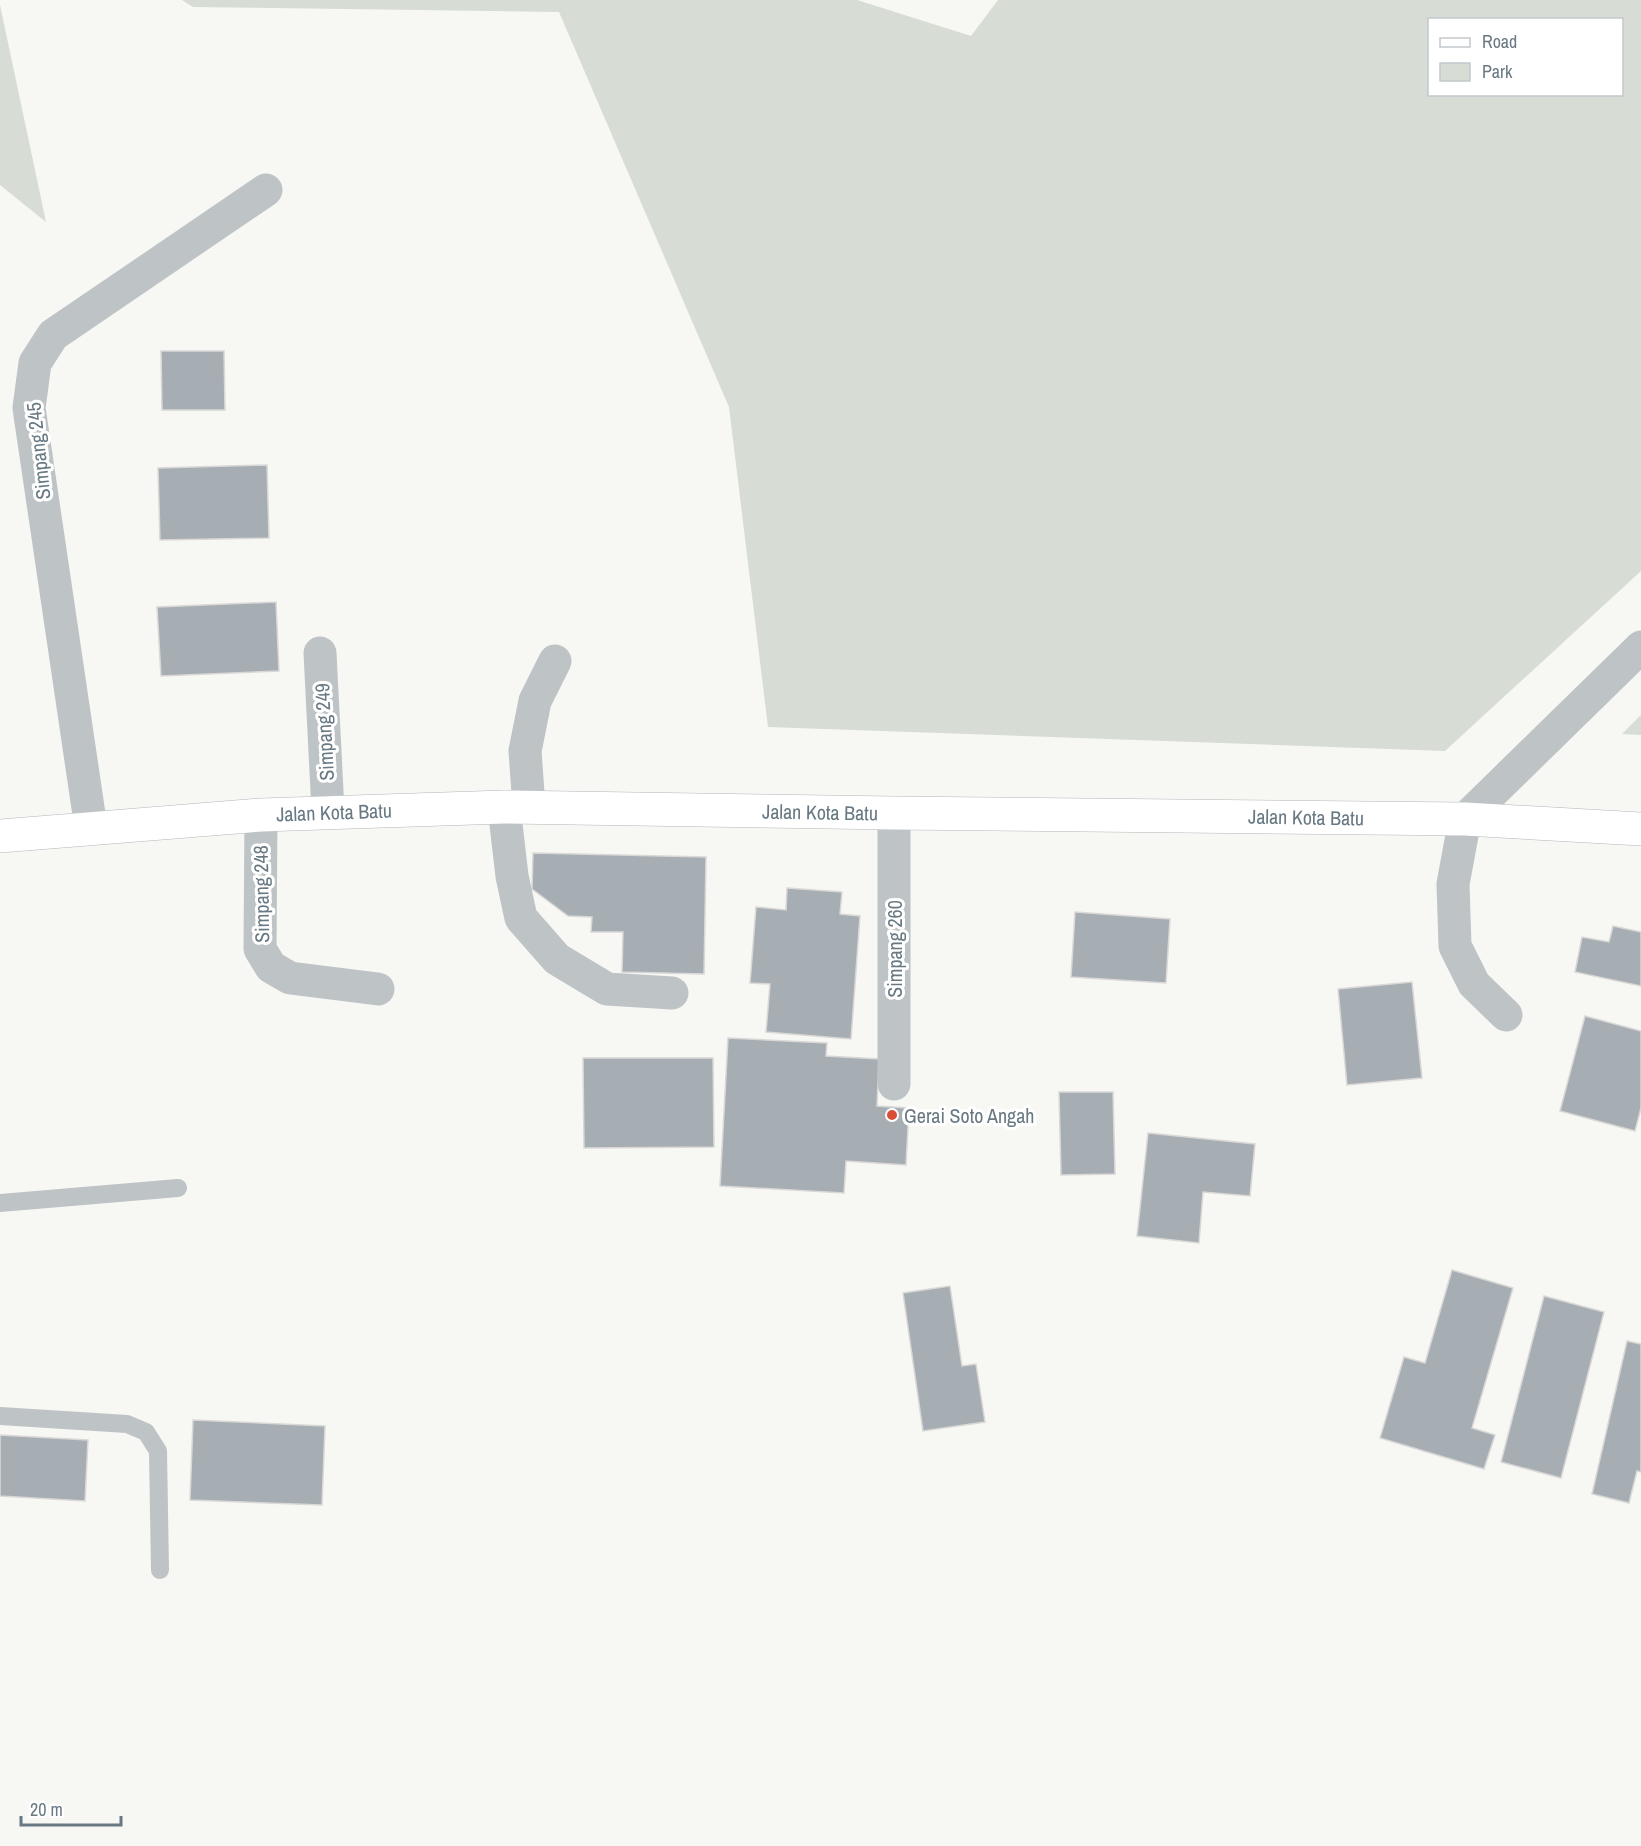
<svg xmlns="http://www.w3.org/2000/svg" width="1641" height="1846" viewBox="0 0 1641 1846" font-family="'Archivo Narrow',sans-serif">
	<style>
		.green { fill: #d7dcd4; fill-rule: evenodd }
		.building { fill: #a6aeb3; stroke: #d9d8d7; stroke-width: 1.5 }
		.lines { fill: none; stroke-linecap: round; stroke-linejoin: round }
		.primary-casing { stroke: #b2b7ba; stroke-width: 34 }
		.service { stroke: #bec3c6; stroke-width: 18 }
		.minor { stroke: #bec3c6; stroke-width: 33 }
		.primary { stroke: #fff; stroke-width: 33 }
		.poi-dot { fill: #d84d33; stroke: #fff; stroke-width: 2 }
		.labels { text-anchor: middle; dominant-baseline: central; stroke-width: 6; stroke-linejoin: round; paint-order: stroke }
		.street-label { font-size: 20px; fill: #687983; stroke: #fff }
		.poi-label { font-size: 20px; fill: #687983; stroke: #fff; text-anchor: start }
	</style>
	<rect width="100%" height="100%" fill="#f7f7f4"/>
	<path class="green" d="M182 0H857L971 36 998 0H1641V571L1445 751 768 727 729 407 559 12 193 7ZM1430 20H1622V94H1430Z
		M0 5 46 222 0 185Z
		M1641 715V735L1622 734Z"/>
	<path class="building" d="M161 351H224L225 410H162Z
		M267 465 269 538 160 540 158 468Z
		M276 602 279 671 161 676 157 607Z
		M533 853 706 857 704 974 622 972 623 932H591L592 917 568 916 532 889Z
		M787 888 842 892 840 914 860 916 851 1039 766 1032 770 984 750 983 756 907 786 910Z
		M1075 912 1170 919 1166 983 1071 977Z
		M1613 926 1641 932V986L1575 972 1582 937 1609 942Z
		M1412 982 1422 1078 1347 1085 1338 989Z
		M1585 1016 1641 1031V1108L1635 1131 1560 1111Z
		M728 1038 827 1043 826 1056 879 1059 877 1106 909 1108 906 1165 846 1161 844 1193 720 1186Z
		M583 1058H713L714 1147 584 1148Z
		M1059 1092H1113L1115 1174 1061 1175Z
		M1148 1133 1255 1144 1250 1196 1203 1192 1199 1243 1137 1236Z
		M1452 1270 1513 1288 1472 1428 1495 1435 1484 1469 1380 1438 1404 1357 1425 1363Z
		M950 1286 962 1366 976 1364 985 1422 923 1431 903 1293Z
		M1544 1296 1604 1312 1561 1478 1501 1462Z
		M1627 1341 1641 1344V1472L1637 1471 1629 1503 1592 1494Z
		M193 1420 325 1426 322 1505 190 1500Z
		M0 1435 88 1440 85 1501 0 1496Z"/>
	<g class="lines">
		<g class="primary-casing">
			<path id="primary" d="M0 836 261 815 504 807 894 813 1465 819 1641 829"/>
		</g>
		<path class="service" d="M0 1203 178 1188
			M0 1416 127 1424 146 1432 158 1451 160 1570"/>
		<path class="minor" d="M320 653 328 811
			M504 807 512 876 521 918 557 959 607 989 672 993
			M529 807 525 751 535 701 555 661
			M261 815 260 949 271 967 290 978 378 989
			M91 828 29 408 35 363 53 335 266 190
			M1506 1015 1474 984 1455 946 1453 884 1465 819 1641 647
			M894 1084V813"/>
		<use href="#primary" class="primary"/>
	</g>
	<circle class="poi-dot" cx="892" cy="1115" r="6"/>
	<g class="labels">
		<g class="street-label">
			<text transform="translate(38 451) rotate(-96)">Simpang 245</text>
			<text transform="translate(324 732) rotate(-93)">Simpang 249</text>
			<text transform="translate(334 812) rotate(-2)">Jalan Kota Batu</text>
			<text transform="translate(820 812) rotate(1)">Jalan Kota Batu</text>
			<text transform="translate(1306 817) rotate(1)">Jalan Kota Batu</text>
			<text transform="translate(261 894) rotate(-91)">Simpang 248</text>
			<text transform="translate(894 949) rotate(-90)">Simpang 260</text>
		</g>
		<g class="poi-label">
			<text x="904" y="1115">Gerai Soto Angah</text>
		</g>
	</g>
	<rect x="1428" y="18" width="195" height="78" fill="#ffffff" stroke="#c3c9cd" stroke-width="1.5"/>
	<rect x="1440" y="38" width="30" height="9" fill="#ffffff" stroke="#c3c9cd" stroke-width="1.5"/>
	<text x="1482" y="48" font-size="18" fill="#687983">Road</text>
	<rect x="1440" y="63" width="30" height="18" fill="#d7dcd4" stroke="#c3c9cd" stroke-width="1.5"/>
	<text x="1482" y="78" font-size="18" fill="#687983">Park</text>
	<path d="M21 1816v9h100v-9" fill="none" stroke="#687983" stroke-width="3"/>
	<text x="30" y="1816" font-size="18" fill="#687983" stroke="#ffffff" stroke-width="4.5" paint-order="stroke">20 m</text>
</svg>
